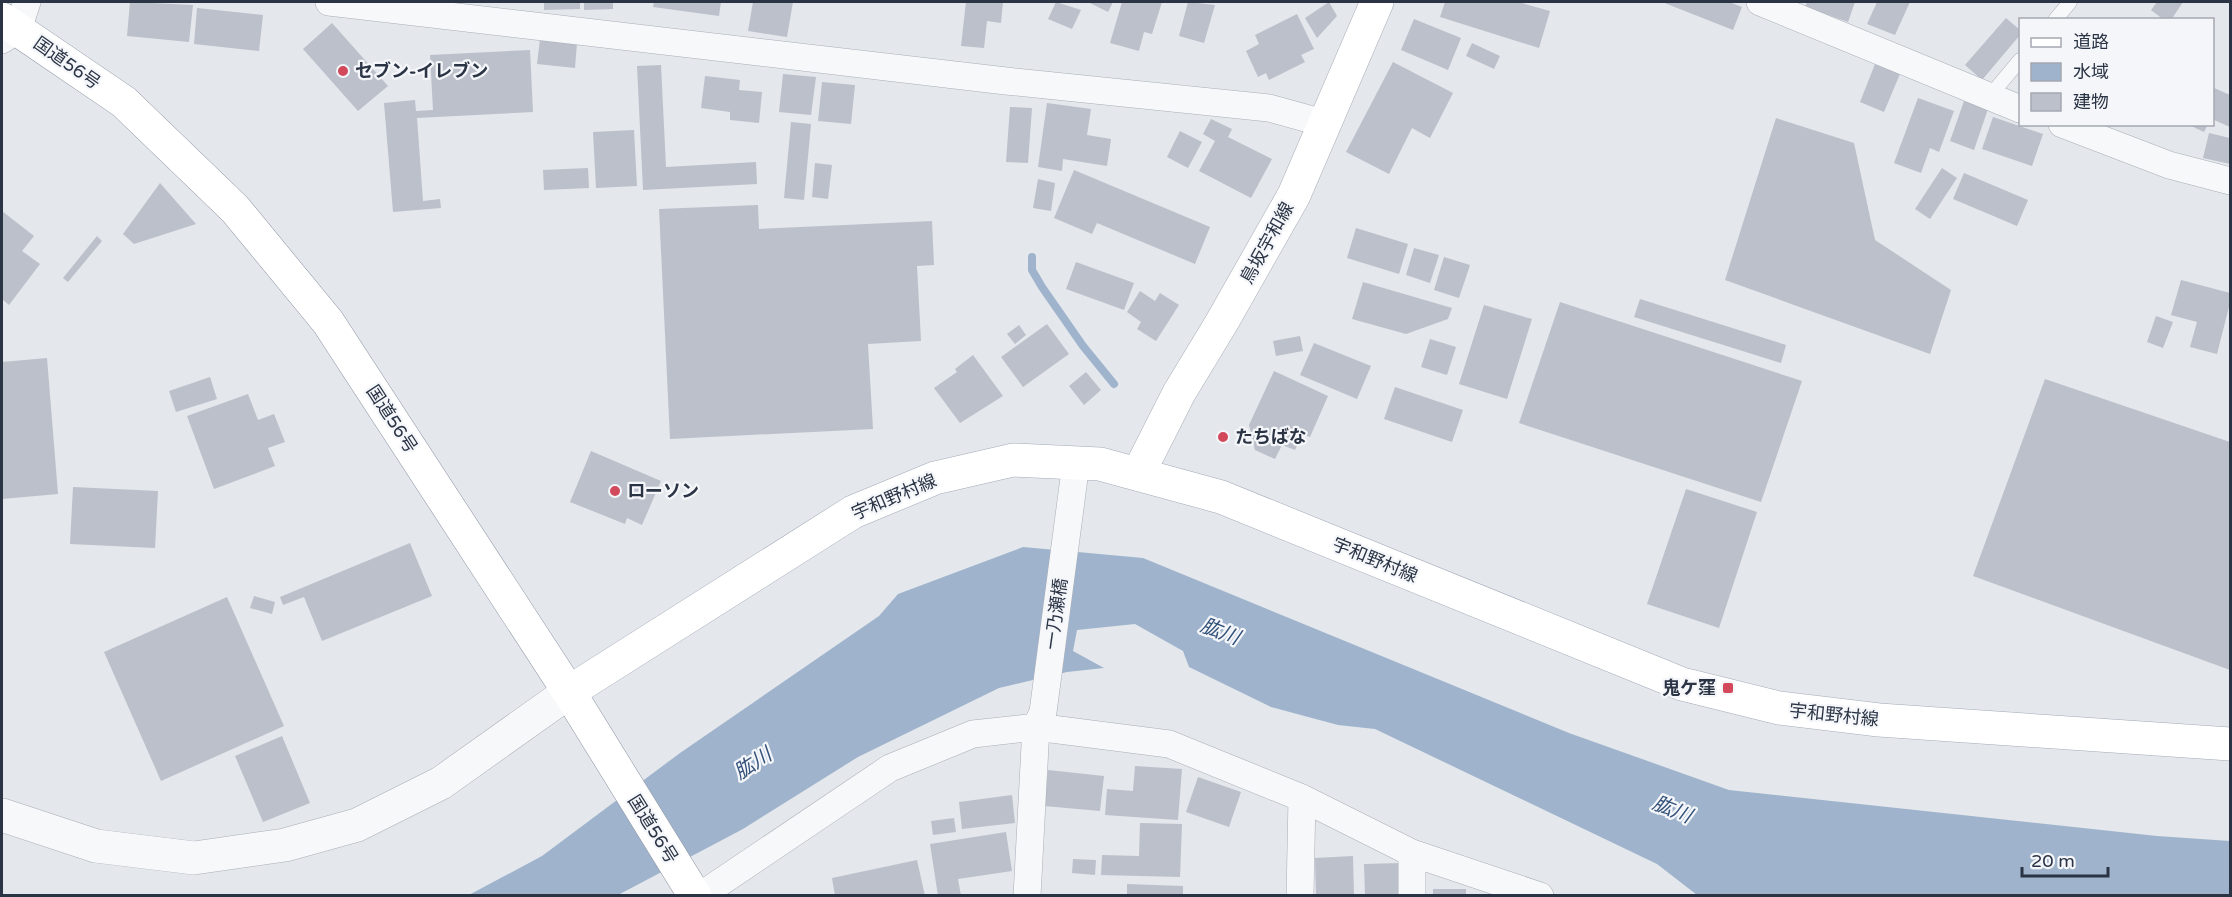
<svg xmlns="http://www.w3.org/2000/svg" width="2232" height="897" viewBox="0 0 2232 897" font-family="'Varela Round','Noto Sans JP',sans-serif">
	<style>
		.water { fill: #9fb4cc }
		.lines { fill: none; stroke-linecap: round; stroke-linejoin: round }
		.stream { stroke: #9fb4cc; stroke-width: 8 }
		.building { fill: #bbc0ca }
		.service-casing { stroke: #a9aeb7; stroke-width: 15 }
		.minor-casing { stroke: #a9aeb7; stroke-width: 28 }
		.tertiary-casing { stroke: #a9aeb7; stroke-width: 34 }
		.secondary-casing { stroke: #a9aeb7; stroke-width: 34 }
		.primary-casing { stroke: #a3abb8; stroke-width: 34 }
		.trunk-casing { stroke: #8b94a3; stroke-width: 34 }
		.service { stroke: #f7f8fa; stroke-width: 14 }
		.minor { stroke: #f7f8fa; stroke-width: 27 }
		.tertiary { stroke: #f7f8fa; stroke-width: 33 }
		.secondary { stroke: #fff; stroke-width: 33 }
		.primary { stroke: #fff; stroke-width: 33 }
		.trunk { stroke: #fff; stroke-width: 33 }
		.poi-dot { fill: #d1495b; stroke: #f4f6f9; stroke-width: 2 }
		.labels { text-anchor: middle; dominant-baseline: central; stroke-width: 4.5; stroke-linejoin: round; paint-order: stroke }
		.street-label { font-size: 18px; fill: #2b3445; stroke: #f4f6f9 }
		.poi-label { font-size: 18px; font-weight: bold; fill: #2b3445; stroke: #f4f6f9; text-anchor: start }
		.water-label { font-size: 20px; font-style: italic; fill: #34527a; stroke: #f4f6f9 }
	</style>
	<rect width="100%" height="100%" fill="#e4e7ec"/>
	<path class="water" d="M1023 547 1143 558 1569 733 1729 790 2157 836 2230 841V895H1697L1657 864 1375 729 1338 725 1271 707 1189 667 1183 651 1135 624 1077 630 1073 651 1104 668 1067 672 999 688 858 757 743 829 618 895 467 896 542 856 680 753 879 616 898 594Z"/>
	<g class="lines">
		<path class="stream" d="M1032 257V270L1042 287 1083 346 1114 384"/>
	</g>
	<path class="building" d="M130 2 193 5 189 42 127 36Z
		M544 2H580V9L544 10Z
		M584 2H613V9L584 10Z
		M654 2H721L719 16 653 7Z
		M753 2H793L787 37 748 31Z
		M966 2H1003L1001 23 987 21 984 48 961 46Z
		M1056 2 1081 10 1072 29 1048 19Z
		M1088 2H1113L1108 12Z
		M1122 2H1162L1152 34 1144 32 1139 51 1110 43Z
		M1188 2 1215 5 1204 43 1179 36Z
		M1329 2 1337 16 1317 38 1305 18Z
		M1445 2H1518L1550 11 1539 48 1440 17Z
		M1662 2H1729L1742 7 1733 30Z
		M1807 2H1855L1848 22 1805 7Z
		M1877 2H1910L1895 35 1867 24Z
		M2157 2H2183L2171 20H2164L2151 10Z
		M197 8 263 15 259 51 194 44Z
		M1297 14 1314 49 1301 55 1305 62 1269 80 1266 73 1258 77 1246 51 1259 44 1255 35Z
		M2006 18 2020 30V35L1982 80 1965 65Z
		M1414 19 1461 38 1448 70 1401 50Z
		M332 23 388 86 358 111 303 49Z
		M540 39 577 43 575 68 537 64Z
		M1472 43 1500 56 1494 69 1466 56Z
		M530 50 533 112 417 118 423 201 440 199 441 208 393 212 384 103 415 100 416 111 433 110 430 55Z
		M1393 62 1453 93 1430 138 1412 128 1389 174 1346 152Z
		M1875 64 1900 74 1884 112 1860 102Z
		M661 65 666 167 756 162 757 184 643 190 637 66Z
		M783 74 816 77 811 115 779 112Z
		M705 76 740 80 739 90 762 92 759 123 730 120V112L701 108Z
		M822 82 855 85 851 124 818 121Z
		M2212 87 2230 95V127L2212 119Z
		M1918 98 1954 111 1939 152 1930 148 1921 173 1894 163Z
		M1964 101 1988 109 1974 150 1950 141Z
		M1047 103 1091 109 1087 135 1111 139 1107 166 1063 159 1062 171 1038 167Z
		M1010 107 1032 108 1028 163 1006 162Z
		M1993 117 2043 134 2032 166 1982 149Z
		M1776 118 1854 143 1875 240 1951 290 1930 354 1725 280Z
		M1211 119 1232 129 1228 137 1272 159 1251 198 1199 171 1215 141 1203 134Z
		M791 122 811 124 804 200 784 198Z
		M2187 124H2208L2204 132Z
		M634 130 637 186 596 188 593 132Z
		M1180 131 1202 142 1188 168 1167 157Z
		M2209 133 2230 138V164L2203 158Z
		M815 163 832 165 828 199 812 197Z
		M588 168 589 188 544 190 543 170Z
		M1942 168 1957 178 1930 219 1915 209Z
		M1074 170 1210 227 1195 264 1097 223 1092 234 1054 218Z
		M1964 173 2028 200 2017 226 1953 199Z
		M1038 179 1055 183 1051 211 1033 208Z
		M160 183 196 224 134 244 123 234Z
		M758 205 759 229 932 221 934 265 917 266 921 341 868 344 873 429 670 439 659 209Z
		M2 211 34 236 22 251 40 264 9 305 2 299Z
		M1356 228 1408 244 1399 274 1347 258Z
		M97 236 102 241 68 282 63 278Z
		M1414 248 1439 255 1430 283 1406 275Z
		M1444 257 1470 265 1459 298 1434 290Z
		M1076 262 1134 283 1124 310 1066 289Z
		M2181 280 2230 293V303L2217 354 2190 347 2197 322 2171 315Z
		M1363 282 1452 308 1448 319 1406 334 1352 319Z
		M1140 291 1155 301 1160 293 1179 305 1156 341 1137 329 1141 322 1127 312Z
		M1640 299 1786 345 1781 363 1634 317Z
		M1560 302 1802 381 1761 502 1519 423Z
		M1484 305 1532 319 1507 399 1459 384Z
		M2156 316 2173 322 2163 348 2147 342Z
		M1047 324 1069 354 1023 387 1001 357Z
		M1019 325 1026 335 1015 344 1007 334Z
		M1300 336 1303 351 1276 356 1273 341Z
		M1430 339 1456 347 1447 375 1421 367Z
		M1314 343 1371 366 1357 399 1300 375Z
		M973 355 1003 396 960 423 934 388 957 372 955 369Z
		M47 358 58 494 2 499V362Z
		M1274 371 1328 396 1310 437 1302 434 1295 450 1282 445 1275 459 1255 450 1249 425Z
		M1086 372 1101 390 1084 405 1069 386Z
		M210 377 217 399 176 412 169 391Z
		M2045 379 2230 442V670L1973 576Z
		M1395 387 1463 410 1452 442 1384 419Z
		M248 394 258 420 274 414 285 442 268 448 275 466 214 489 187 416Z
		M591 451 661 481 642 525 627 518 625 524 570 502Z
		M73 487 158 491 155 548 70 544Z
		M1686 489 1757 512 1719 628 1647 604Z
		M410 543 432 596 322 641 304 597 283 605 280 597Z
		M254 596 275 602 272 614 250 608Z
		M227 597 284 726 161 781 104 652Z
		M282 736 310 803 263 822 235 756Z
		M1135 766 1182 769 1178 820 1105 815 1107 789 1133 791Z
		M1048 770 1104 776 1100 811 1044 806Z
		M1198 777 1241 792 1229 827 1186 812Z
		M1012 795 1015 823 962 829 959 802Z
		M954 818 956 832 933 835 931 821Z
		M1140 823 1182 824 1180 877 1101 875 1102 855 1139 856Z
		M1006 832 1012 871 958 879 961 896H938L930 844Z
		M1353 856 1354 896H1316L1315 858Z
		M1073 859 1096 860 1095 875 1072 873Z
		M917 860 925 896H835L832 878Z
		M1401 863 1402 896H1365L1364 864Z
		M1127 884 1183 886V896H1127Z
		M1433 889H1466V896H1433Z"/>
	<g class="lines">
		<g class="service-casing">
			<path id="service" d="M2055 20 2070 2
				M1989 97 2020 60"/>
		</g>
		<g class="minor-casing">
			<path id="minor" d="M329 2 1006 81 1269 108 1327 124
				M1760 2 2020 109
				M2 40 18 29 27 2
				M2062 124 2169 165 2230 181
				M1412 853V896
				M700 896 890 768 973 734 1036 727 1169 744 1302 798 1412 853 1540 896
				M1027 896 1036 727 1043 712 1076 463
				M1300 896 1302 798"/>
		</g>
		<g class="tertiary-casing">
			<path id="tertiary" d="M2 815 96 846 194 858 285 845 357 825 441 783 569 692"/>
		</g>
		<g class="secondary-casing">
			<path id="secondary" d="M1138 474 1179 393 1222 322 1294 195 1377 2"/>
		</g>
		<g class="primary-casing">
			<path id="primary" d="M569 692 853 512 935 478 1013 460 1100 464 1221 497 1682 684 1779 708 1879 720 2230 744"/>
		</g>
		<g class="trunk-casing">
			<path id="trunk" d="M2 19 124 102 235 209 328 322 569 692 695 896"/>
		</g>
		<use href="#service" class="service"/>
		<use href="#minor" class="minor"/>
		<use href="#tertiary" class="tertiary"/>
		<use href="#secondary" class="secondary"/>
		<use href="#primary" class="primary"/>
		<use href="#trunk" class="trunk"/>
	</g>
	<g class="poi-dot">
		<circle cx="343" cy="71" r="6"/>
		<circle cx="1223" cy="437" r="6"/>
		<circle cx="615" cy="491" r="6"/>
		<rect x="1722" y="682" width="12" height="12" rx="3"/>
	</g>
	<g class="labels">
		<g class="street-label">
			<text transform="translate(67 63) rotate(35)">国道56号</text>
			<text transform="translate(1267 243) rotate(-61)">鳥坂宇和線</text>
			<text transform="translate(392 419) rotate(57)">国道56号</text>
			<text transform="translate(894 497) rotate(-23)">宇和野村線</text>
			<text transform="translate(1375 560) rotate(22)">宇和野村線</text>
			<text transform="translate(1056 614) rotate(-82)">一乃瀬橋</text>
			<text transform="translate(1834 715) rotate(6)">宇和野村線</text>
			<text transform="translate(653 829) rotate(58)">国道56号</text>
		</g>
		<g class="poi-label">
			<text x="355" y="71">セブン-イレブン</text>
			<text x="1235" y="437">たちばな</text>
			<text x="627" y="491">ローソン</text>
			<text x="1716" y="688" text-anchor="end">鬼ケ窪</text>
		</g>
		<g class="water-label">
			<text transform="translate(1220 632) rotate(21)">肱川</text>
			<text transform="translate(753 764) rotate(-33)">肱川</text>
			<text transform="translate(1672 810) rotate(22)">肱川</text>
		</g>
	</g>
	<rect width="2232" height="897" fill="none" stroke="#2b3445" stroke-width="6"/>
	<rect x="2019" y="18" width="195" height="108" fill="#f4f6f9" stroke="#a4a8b1" stroke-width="1.5"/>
	<rect x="2031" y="38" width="30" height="9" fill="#ffffff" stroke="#a4a8b1" stroke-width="1.5"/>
	<text x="2073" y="48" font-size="18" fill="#2b3445">道路</text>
	<rect x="2031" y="63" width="30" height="18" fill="#9fb4cc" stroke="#a4a8b1" stroke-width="1.5"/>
	<text x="2073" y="78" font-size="18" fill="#2b3445">水域</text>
	<rect x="2031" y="93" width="30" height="18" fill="#bbc0ca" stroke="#a4a8b1" stroke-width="1.5"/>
	<text x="2073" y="108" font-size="18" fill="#2b3445">建物</text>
	<path d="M2022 867v9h86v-9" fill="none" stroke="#2b3445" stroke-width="3"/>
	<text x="2031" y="867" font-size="18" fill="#2b3445" stroke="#f4f6f9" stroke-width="4.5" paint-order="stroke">20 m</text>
</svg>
